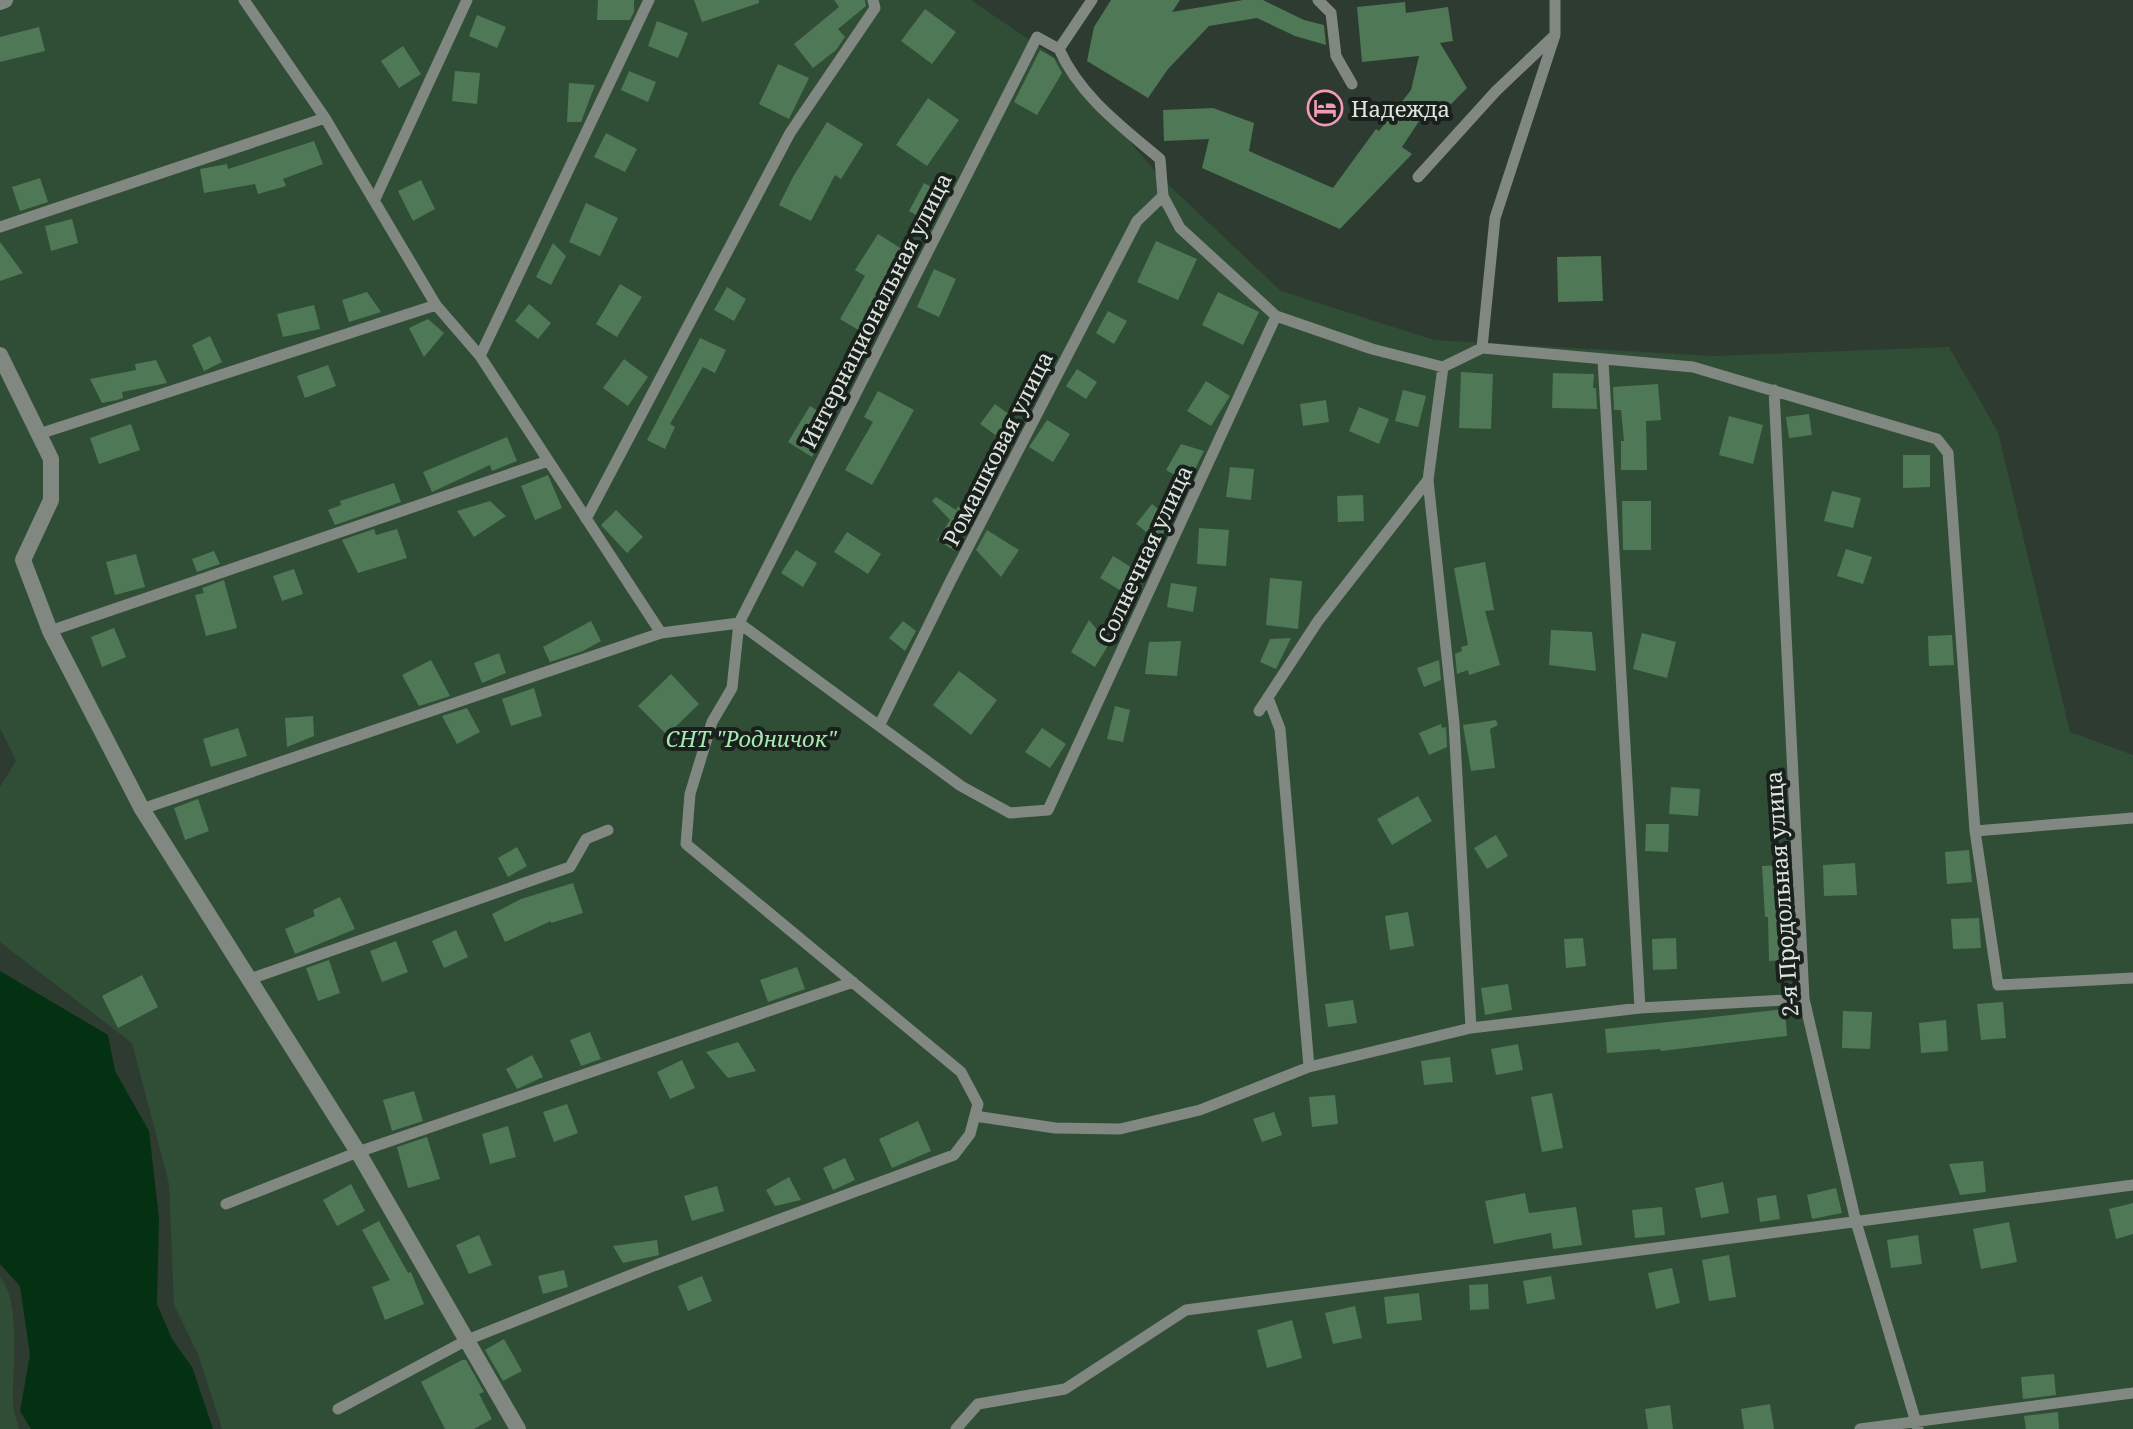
<svg xmlns="http://www.w3.org/2000/svg" width="2133" height="1429" viewBox="0 0 2133 1429" font-family="'Noto Serif',serif">
	<style>
		.green { fill: #304e36 }
		.water { fill: #053113 }
		.building { fill: #4e7856 }
		.lines { fill: none; stroke-linecap: round; stroke-linejoin: round }
		.lane { stroke: #818882; stroke-width: 11 }
		.street { stroke: #818882; stroke-width: 16 }
		.labels { text-anchor: middle; dominant-baseline: central; stroke-width: 8; stroke-linejoin: round; paint-order: stroke }
		.poi-label { font-size: 22px; fill: #dde6de; stroke: #1a201b; text-anchor: start }
		.street-label { font-size: 22px; fill: #dde6de; stroke: #1a201b }
		.park-label { font-size: 22px; font-style: italic; fill: #a6e9b2; stroke: #1a201b }
	</style>
	<rect width="100%" height="100%" fill="#2d3b30"/>
	<path class="green" d="M0 0H971L1066 65 1159 176 1281 291 1434 340 1714 356 1949 347 1998 432 2070 732 2133 755V1429H222L198 1354 174 1305 169 1184 132 1043 0 942V787L16 761 0 728Z
		M0 1277C22 1304 12 1370 13 1405 14 1413 17 1421 19 1429H0Z"/>
	<path class="water" d="M0 971 108 1035 115 1071 149 1131 159 1218 157 1304 172 1339 192 1367 213 1429H31L20 1411 30 1355 20 1286 0 1264Z"/>
	<path class="building" d="M598 0H634V12L630 20H597Z
		M694 0H759V3L702 22Z
		M834 0H865L866 6 838 29 845 37 836 50 813 68 794 44 839 7Z
		M1111 0H1180L1172 12 1243 0H1263L1304 20 1324 25 1326 45 1295 36 1257 18 1209 26 1168 69 1148 98 1087 61 1094 27Z
		M1405 2 1406 13 1448 7 1453 41 1440 43 1467 88 1442 113 1431 103 1402 147 1412 154 1340 229 1202 168 1209 139 1164 141 1163 110 1213 108 1254 123 1249 151 1333 188 1376 129 1379 131 1411 90 1419 56 1362 62 1357 7Z
		M925 9 956 32 932 64 901 41Z
		M477 15 506 27 497 48 469 36Z
		M657 21 688 33 678 58 648 46Z
		M39 27 45 51 0 62V37Z
		M403 46 421 74 399 88 381 61Z
		M1040 50 1054 58 1062 73 1037 115 1014 102Z
		M778 64 809 78 789 119 759 104Z
		M455 71 480 73 477 104 452 101Z
		M629 71 656 82 648 102 621 90Z
		M569 83 595 85 581 122H567Z
		M928 98 959 120 927 166 896 145Z
		M827 122 863 144 841 179 835 175 811 221 779 205 793 177Z
		M606 133 637 149 625 172 594 157Z
		M314 141 323 164 283 179 286 186 258 194 255 184 204 193 200 169 227 164 228 169Z
		M40 178 48 202 20 211 12 187Z
		M421 180 435 209 413 221 398 191Z
		M924 183 944 194 928 222 909 211Z
		M586 203 618 218 600 256 569 242Z
		M72 219 78 243 51 251 45 226Z
		M878 234 910 254 860 331 840 319 865 276 855 270Z
		M1156 241 1197 259 1178 300 1137 282Z
		M0 242 23 273 0 281Z
		M553 243 566 256 551 285 536 277Z
		M1601 256 1603 301 1558 302 1557 257Z
		M934 269 956 279 939 317 917 307Z
		M620 284 642 297 617 337 596 324Z
		M727 287 746 299 734 321 714 310Z
		M367 292 381 312 349 322 342 300Z
		M1218 292 1259 312 1243 345 1202 325Z
		M529 304 551 323 538 339 515 321Z
		M314 305 320 329 283 337 277 314Z
		M1108 311 1127 321 1114 344 1096 333Z
		M428 319 444 333 424 357 409 328Z
		M210 336 222 362 204 371 192 345Z
		M700 338 726 350 715 373 703 367 670 424 675 427 665 449 647 440Z
		M624 359 648 377 628 406 603 388Z
		M156 360 167 383 122 392 123 398 117 400 102 403 90 379 136 370 135 364Z
		M328 365 336 386 305 398 297 376Z
		M1077 369 1097 382 1086 399 1066 386Z
		M1461 372 1493 374 1491 429 1459 428Z
		M1553 373 1594 374 1593 388H1596L1597 409 1552 408Z
		M1206 381 1230 396 1211 426 1187 411Z
		M1658 384 1661 420 1646 421 1647 470H1621V441H1624L1621 410H1614L1613 387Z
		M1403 390 1426 396 1418 427 1395 421Z
		M878 391 914 410 872 485 845 470 873 422 864 417Z
		M1326 400 1329 422 1303 426 1300 404Z
		M995 404 1022 424 992 482 980 475 1001 439 980 424Z
		M810 406 833 420 812 457 788 442Z
		M1359 407 1389 419 1379 444 1349 431Z
		M1809 414 1812 435 1789 438 1786 417Z
		M1729 416 1763 425 1753 464 1719 455Z
		M1047 420 1070 434 1053 462 1029 447Z
		M131 424 140 450 99 464 90 438Z
		M507 437 517 461 492 471 490 465 432 492 423 472Z
		M1181 444 1204 451 1188 483 1166 470Z
		M1903 455H1930V487L1903 488Z
		M1230 467 1254 469 1251 500 1226 497Z
		M548 475 562 508 535 520 521 486Z
		M394 483 401 502 335 525 328 510 341 505 340 501Z
		M1832 491 1861 498 1853 528 1824 521Z
		M1363 495 1364 521 1338 522 1337 496Z
		M936 497 956 510 958 506 974 517 955 551 937 540 950 520 932 501Z
		M490 501 506 516 474 537 457 511Z
		M1622 501H1651V550H1623Z
		M1152 504 1172 520 1158 541 1136 524Z
		M616 510 643 537 627 553 601 525Z
		M1199 528 1229 530 1226 566 1197 564Z
		M374 529 376 535 397 529 407 558 358 573 342 540Z
		M987 530 1019 550 1001 577 976 550Z
		M847 532 881 554 868 574 834 552Z
		M1846 549 1872 557 1863 584 1837 576Z
		M796 550 817 563 803 587 781 573Z
		M214 551 220 564 197 572 192 559Z
		M136 554 145 587 115 595 106 562Z
		M1113 556 1142 574 1128 595 1100 578Z
		M1485 562 1494 610 1485 611 1500 665 1469 675 1468 670 1457 674 1455 654 1462 651 1461 647 1468 645 1454 568Z
		M294 569 303 594 282 601 273 576Z
		M1270 578 1302 581 1298 629 1266 625Z
		M224 580 237 628 206 636 195 595 204 593 202 588Z
		M1171 583 1197 587 1193 612 1167 607Z
		M1089 620 1109 644 1095 667 1071 652Z
		M591 621 601 641 583 651 550 662 543 647Z
		M903 621 916 631 905 651 889 638Z
		M114 628 126 657 102 667 91 637Z
		M1551 630 1592 632 1596 671 1549 665Z
		M1642 633 1676 642 1667 678 1633 669Z
		M1952 635 1954 665 1929 666 1928 636Z
		M1291 638 1276 669 1260 662 1270 639Z
		M1181 641 1177 676 1145 674 1149 642Z
		M499 653 506 673 482 683 474 663Z
		M431 660 450 696 419 706 402 675Z
		M1439 660 1441 680 1424 687 1417 668Z
		M959 671 997 700 971 735 933 705Z
		M671 674 699 704 667 735 638 706Z
		M534 688 542 716 511 726 502 699Z
		M1115 706 1130 710 1123 742 1107 739Z
		M467 708 480 732 457 744 442 716Z
		M313 716 314 736 287 747 285 718Z
		M1496 720 1498 725 1490 729 1495 768 1471 771 1463 725Z
		M1441 724 1442 728 1446 727 1447 747 1429 755 1419 733Z
		M238 728 247 756 211 767 203 739Z
		M1042 728 1066 744 1050 768 1025 752Z
		M1671 787 1700 789 1698 816 1669 814Z
		M1418 796 1432 821 1392 845 1377 819Z
		M198 799 209 831 185 840 174 808Z
		M1646 824H1669L1668 852 1645 851Z
		M1496 835 1508 856 1487 869 1474 848Z
		M517 847 527 866 508 877 498 858Z
		M1969 850 1972 882 1947 884 1945 852Z
		M1855 863 1857 895 1824 896 1823 865Z
		M1789 865 1791 960 1769 961 1768 917H1765L1762 866Z
		M573 883 583 913 551 923V921L505 942 492 914 521 899Z
		M340 897 355 929 295 954 285 929 315 916 313 910Z
		M1408 912 1414 946 1390 950 1385 916Z
		M1979 918 1981 948 1953 949 1951 919Z
		M456 930 468 957 444 968 432 941Z
		M1583 938 1586 966 1566 968 1564 939Z
		M1676 938 1677 969 1653 970 1652 939Z
		M396 941 408 972 382 982 370 951Z
		M329 960 340 993 318 1001 306 968Z
		M797 967 805 989 768 1002 760 980Z
		M142 975 158 1007 118 1028 102 996Z
		M1508 984 1512 1010 1485 1015 1481 988Z
		M1353 1000 1357 1023 1328 1027 1325 1004Z
		M2003 1002 2006 1038 1981 1040 1977 1004Z
		M1785 1009 1787 1036 1661 1051 1660 1049 1607 1053 1605 1029Z
		M1843 1011 1872 1012 1870 1049 1842 1048Z
		M1946 1020 1948 1051 1921 1053 1919 1023Z
		M590 1032 601 1059 581 1066 570 1040Z
		M738 1042 756 1071 728 1078 706 1052Z
		M1518 1044 1523 1070 1496 1075 1491 1049Z
		M532 1055 543 1077 517 1089 506 1069Z
		M1450 1057 1453 1082 1424 1085 1421 1061Z
		M682 1060 695 1088 670 1099 657 1072Z
		M414 1091 423 1121 392 1131 383 1100Z
		M1552 1093 1563 1148 1542 1152 1531 1097Z
		M1335 1095 1338 1124 1312 1127 1309 1097Z
		M567 1104 578 1133 554 1142 543 1112Z
		M1274 1112 1282 1135 1262 1142 1253 1119Z
		M918 1121 931 1151 892 1168 879 1139Z
		M508 1126 516 1157 490 1164 482 1134Z
		M427 1137 440 1179 408 1188 397 1147Z
		M845 1158 855 1180 833 1190 823 1168Z
		M1983 1161 1986 1192 1960 1195 1949 1164Z
		M789 1177 801 1200 775 1206 766 1190Z
		M1723 1182 1729 1213 1701 1218 1695 1188Z
		M351 1184 365 1211 337 1226 323 1200Z
		M717 1186 724 1211 692 1221 684 1196Z
		M1836 1188 1842 1213 1812 1219 1807 1195Z
		M1525 1193 1529 1213 1576 1207 1582 1245 1553 1249 1551 1233 1494 1244 1485 1201Z
		M1776 1195 1780 1219 1760 1222 1757 1198Z
		M2133 1203V1234L2116 1239 2109 1209Z
		M1662 1207 1665 1235 1635 1238 1632 1210Z
		M379 1221 408 1273 411 1272 424 1304 385 1320 372 1287 390 1280 362 1230Z
		M2009 1222 2017 1262 1981 1269 1973 1229Z
		M479 1235 492 1265 469 1274 456 1245Z
		M1918 1235 1922 1264 1891 1268 1887 1240Z
		M657 1240 659 1255 623 1263 613 1246Z
		M1729 1255 1736 1297 1709 1301 1702 1260Z
		M1672 1268 1680 1303 1656 1309 1648 1273Z
		M564 1270 568 1287 543 1294 538 1276Z
		M702 1276 712 1301 688 1311 678 1286Z
		M1551 1276 1555 1299 1527 1304 1523 1281Z
		M1488 1284 1489 1309 1470 1310 1469 1285Z
		M1419 1293 1422 1320 1387 1324 1384 1297Z
		M1355 1306 1362 1338 1333 1344 1325 1313Z
		M1292 1320 1302 1358 1267 1368 1257 1330Z
		M504 1339 522 1371 503 1381 485 1350Z
		M462 1360H466L484 1392 479 1394 492 1419 474 1429H445L421 1382Z
		M2054 1374 2056 1395 2023 1399 2021 1377Z
		M1770 1404 1774 1429H1744L1741 1409Z
		M1670 1405 1673 1429H1648L1645 1409Z
		M2058 1412 2059 1429H2026L2024 1416Z"/>
	<g class="lines">
		<path class="lane" d="M244 0 325 118 436 305 480 356 661 633 739 623 961 786 1010 813 1048 810 1276 316
			M1318 0 1331 13 1336 56 1352 84
			M1059 49C1080 96 1121 126 1160 159L1163 196 1180 228 1276 316 1372 349 1443 367 1482 348 1693 367 1937 439 1948 453 1975 831 1998 985 2133 978
			M1059 49 1092 0
			M1418 177 1496 91 1555 35V0
			M375 199 467 0
			M0 227 325 118
			M1482 348 1495 218 1555 35
			M480 356 649 0
			M1603 360 1640 1008
			M1774 390 1804 999 1856 1222 1918 1429
			M39 434 436 305
			M1428 480 1454 723 1471 1028
			M586 519 790 133 875 8 873 0
			M50 631 548 461
			M1268 698 1280 729 1309 1067
			M1259 711 1318 621 1428 480 1443 367
			M879 726 951 580 1137 221 1163 196
			M142 809 661 633
			M1975 831 2133 818
			M250 979 570 867 586 839 608 830
			M975 1116 1055 1128 1120 1129 1200 1110 1309 1067 1471 1028 1640 1008 1804 999
			M226 1204 358 1152 853 982
			M338 1409 467 1340 656 1265 954 1155 970 1134 978 1104 961 1072 686 844 690 794 712 722 732 688 739 623 1037 37 1059 49
			M956 1429 978 1404 1065 1389 1186 1310 2133 1185
			M1860 1429 2133 1393"/>
		<path class="street" d="M0 2 5 0
			M0 355 51 459V500L23 560 50 631 142 809 358 1152 518 1429"/>
	</g>
	<defs>
		<g id="hotel-ring" transform="scale(1.8)"><circle r="9.5" fill="#1a201b" stroke="#f09ab5" stroke-width="1.5"/><path d="M-6-4.5h1.5V1H6V5H4.5V3h-9V5H-6ZM-4 0a1.8 1.8 0 1 1 3.6 0ZM.5 0V-2.5h3Q6-2.5 6 0Z" fill="#f09ab5"/></g>
	</defs>
	<g fill-rule="evenodd">
		<use href="#hotel-ring" x="1325" y="108"/>
	</g>
	<g class="labels">
		<g class="poi-label">
			<text x="1351" y="108">Надежда</text>
		</g>
		<g class="street-label">
			<text transform="translate(875 310) rotate(-63)">Интернациональная улица</text>
			<text transform="translate(997 448) rotate(-63)">Ромашковая улица</text>
			<text transform="translate(1144 554) rotate(-65)">Солнечная улица</text>
			<text transform="translate(1781 894) rotate(-94)">2-я Продольная улица</text>
		</g>
		<g class="park-label">
			<text x="751" y="738">СНТ "Родничок"</text>
		</g>
	</g>
</svg>
